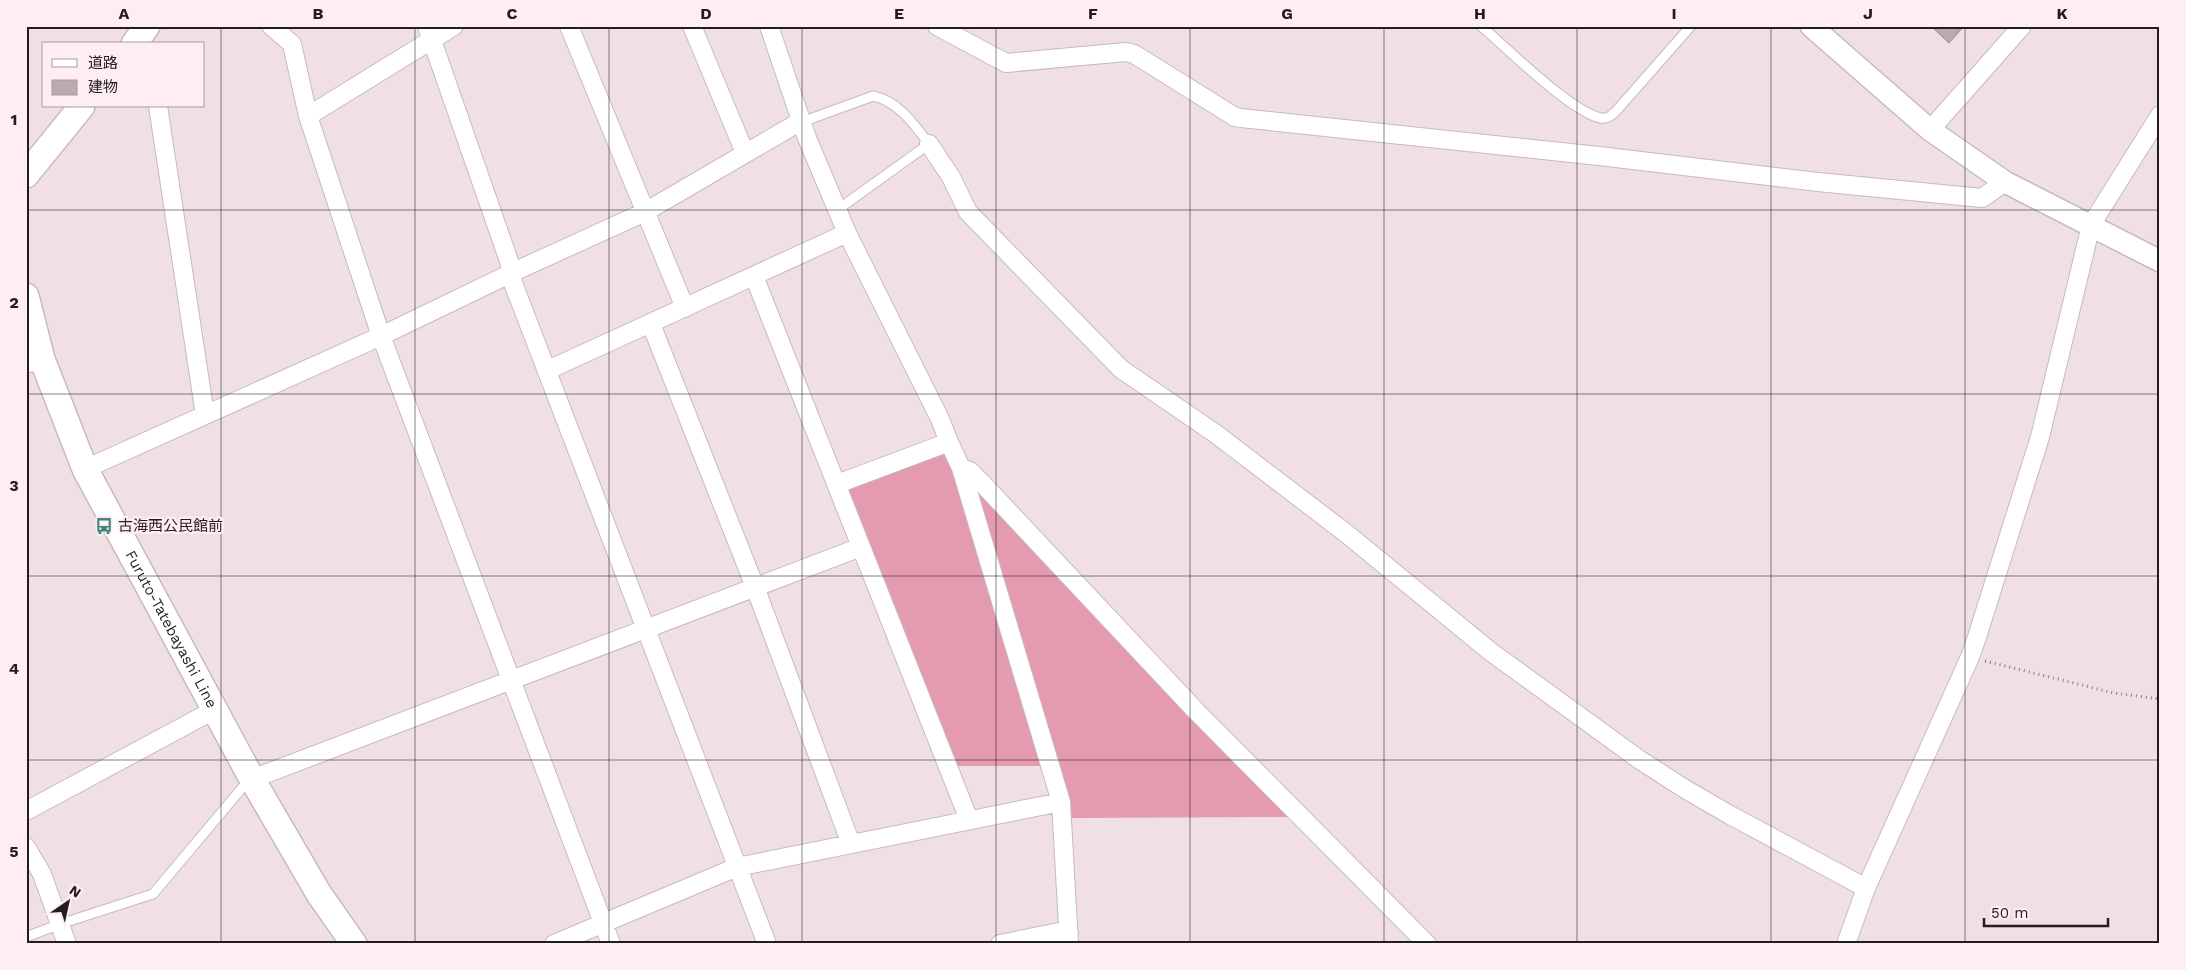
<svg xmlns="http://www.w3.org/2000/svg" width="2186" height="970" viewBox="0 0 2186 970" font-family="'Work Sans','Noto Sans JP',sans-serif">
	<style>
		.forest { fill: #e49aaf }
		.building { fill: #baabaf; stroke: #948589 }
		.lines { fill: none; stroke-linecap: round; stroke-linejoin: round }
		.service-casing { stroke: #c9b9bd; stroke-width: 11 }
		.minor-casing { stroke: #c9b9bd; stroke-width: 20 }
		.tertiary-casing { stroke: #c9b9bd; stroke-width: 24 }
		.secondary-casing { stroke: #c9b9bd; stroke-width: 28 }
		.path { stroke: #867c7f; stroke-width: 3; stroke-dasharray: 1 4; stroke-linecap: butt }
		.service { stroke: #fff; stroke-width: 9 }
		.minor { stroke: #fff; stroke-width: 18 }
		.tertiary { stroke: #fff; stroke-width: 21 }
		.secondary { stroke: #fff; stroke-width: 25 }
		.grid { fill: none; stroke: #221d1e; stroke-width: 1; stroke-opacity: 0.55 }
		.labels { text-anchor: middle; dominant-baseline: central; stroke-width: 4.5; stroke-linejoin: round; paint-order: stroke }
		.poi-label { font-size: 15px; fill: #221d1e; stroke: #feeef2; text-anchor: start }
		.street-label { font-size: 15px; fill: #221d1e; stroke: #feeef2 }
		.neatline { fill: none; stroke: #221d1e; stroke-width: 2 }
		.grid-label { font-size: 16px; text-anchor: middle; font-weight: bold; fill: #221d1e }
	</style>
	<rect width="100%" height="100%" fill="#f0e0e4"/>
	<path class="forest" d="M946 452 956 474 1043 766H957L839 490Z
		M973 482 1291 817 1072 818Z"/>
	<path class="building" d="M1931 26H1964L1949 43Z"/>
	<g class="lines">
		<g class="service-casing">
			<path id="service" d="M1481 26C1506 47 1572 113 1601 118 1608 119 1612 115 1617 110L1691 26
				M801 121 810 119 873 96C898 101 914 124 929 144L844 205 837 208
				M26 937 60 924 153 894 242 788 250 781"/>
		</g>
		<g class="minor-casing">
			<path id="minor" d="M271 26 292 44 308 116 381 336 611 944
				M427 26 509 261 513 283 767 944
				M569 26 685 308
				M692 26 745 153
				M769 26 807 138 847 233 940 419 949 442 961 468 1061 802 1069 944
				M937 26 1006 63 1126 52 1134 54 1235 117 1241 118 1599 156 1818 182 1982 198 2005 182
				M158 106 205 415
				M308 116 454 26
				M1930 130 2022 26
				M929 144 951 177 968 212 1121 369 1216 434 1347 534 1491 652 1640 760 1685 789 1730 815 1866 888
				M754 276 969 820
				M651 324 755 587 851 844
				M26 364 42 359
				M548 370 847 233
				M961 468 970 471 981 482 1196 711 1427 944
				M85 469 381 336 520 269 645 212 801 121
				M837 484 949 442
				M252 779 861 547
				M26 811 214 710
				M26 847 42 874 67 944
				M554 944 737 867 1061 802
				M1000 944 1059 932 1069 933
				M1846 944 1866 888 1970 657 1977 637 2040 437 2091 225 2160 115"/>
		</g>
		<g class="tertiary-casing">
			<path id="tertiary" d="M1811 26 1930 130 2005 182 2160 261"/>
		</g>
		<g class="secondary-casing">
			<g id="secondary">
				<path d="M134 44 147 26"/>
				<path d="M26 175 82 106"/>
				<path id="s1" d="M26 296 42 359 85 469 252 779 319 894 354 944"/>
			</g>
		</g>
		<path class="path" d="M1985 661 2114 693 2160 699"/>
		<use href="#service" class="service"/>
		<use href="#minor" class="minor"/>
		<use href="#tertiary" class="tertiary"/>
		<use href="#secondary" class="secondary"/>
	</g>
	<path class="grid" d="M221 26V944M415 26V944M609 26V944M802 26V944M996 26V944M1190 26V944M1384 26V944M1577 26V944M1771 26V944M1965 26V944M26 210H2160M26 394H2160M26 576H2160M26 760H2160"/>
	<defs>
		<g id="bus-bare" transform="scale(1.35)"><path d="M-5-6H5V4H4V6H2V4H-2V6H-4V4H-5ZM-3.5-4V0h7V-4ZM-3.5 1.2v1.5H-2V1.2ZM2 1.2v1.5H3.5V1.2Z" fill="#418579" stroke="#feeef2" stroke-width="2.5" paint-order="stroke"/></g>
	</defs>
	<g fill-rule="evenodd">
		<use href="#bus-bare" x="104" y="526"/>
	</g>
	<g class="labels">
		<g class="poi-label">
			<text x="118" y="526">古海西公民館前</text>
		</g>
		<g class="street-label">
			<text stroke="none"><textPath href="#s1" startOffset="365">Furuto-Tatebayashi Line</textPath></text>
		</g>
	</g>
	<rect width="2186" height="970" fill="none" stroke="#feeef2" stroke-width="55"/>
	<rect x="42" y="42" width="162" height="65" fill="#feeef2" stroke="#a69a9d"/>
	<rect x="52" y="59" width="25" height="8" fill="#ffffff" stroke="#a69a9d"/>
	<text x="88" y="68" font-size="15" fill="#221d1e">道路</text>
	<rect x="52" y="80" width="25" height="15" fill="#baabaf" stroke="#a69a9d"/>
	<text x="88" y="92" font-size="15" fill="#221d1e">建物</text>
	<g transform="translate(68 902) rotate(34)" stroke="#feeef2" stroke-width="4" paint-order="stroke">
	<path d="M0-4L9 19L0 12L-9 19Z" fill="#221d1e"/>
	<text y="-8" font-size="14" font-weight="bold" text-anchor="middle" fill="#221d1e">N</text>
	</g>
	<path d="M1984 918v8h124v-8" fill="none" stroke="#221d1e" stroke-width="2.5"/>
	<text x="1991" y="918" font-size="15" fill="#221d1e" stroke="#feeef2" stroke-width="4" paint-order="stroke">50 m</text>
	<rect x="28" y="28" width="2130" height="914" class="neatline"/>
	<g class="grid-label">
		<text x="124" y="19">A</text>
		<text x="318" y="19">B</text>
		<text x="512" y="19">C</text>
		<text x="706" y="19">D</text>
		<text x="899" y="19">E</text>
		<text x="1093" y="19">F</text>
		<text x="1287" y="19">G</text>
		<text x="1480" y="19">H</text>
		<text x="1674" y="19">I</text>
		<text x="1868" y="19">J</text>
		<text x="2062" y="19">K</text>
		<text x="14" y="125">1</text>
		<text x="14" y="308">2</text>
		<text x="14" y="491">3</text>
		<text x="14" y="674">4</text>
		<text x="14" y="857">5</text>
	</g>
</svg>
